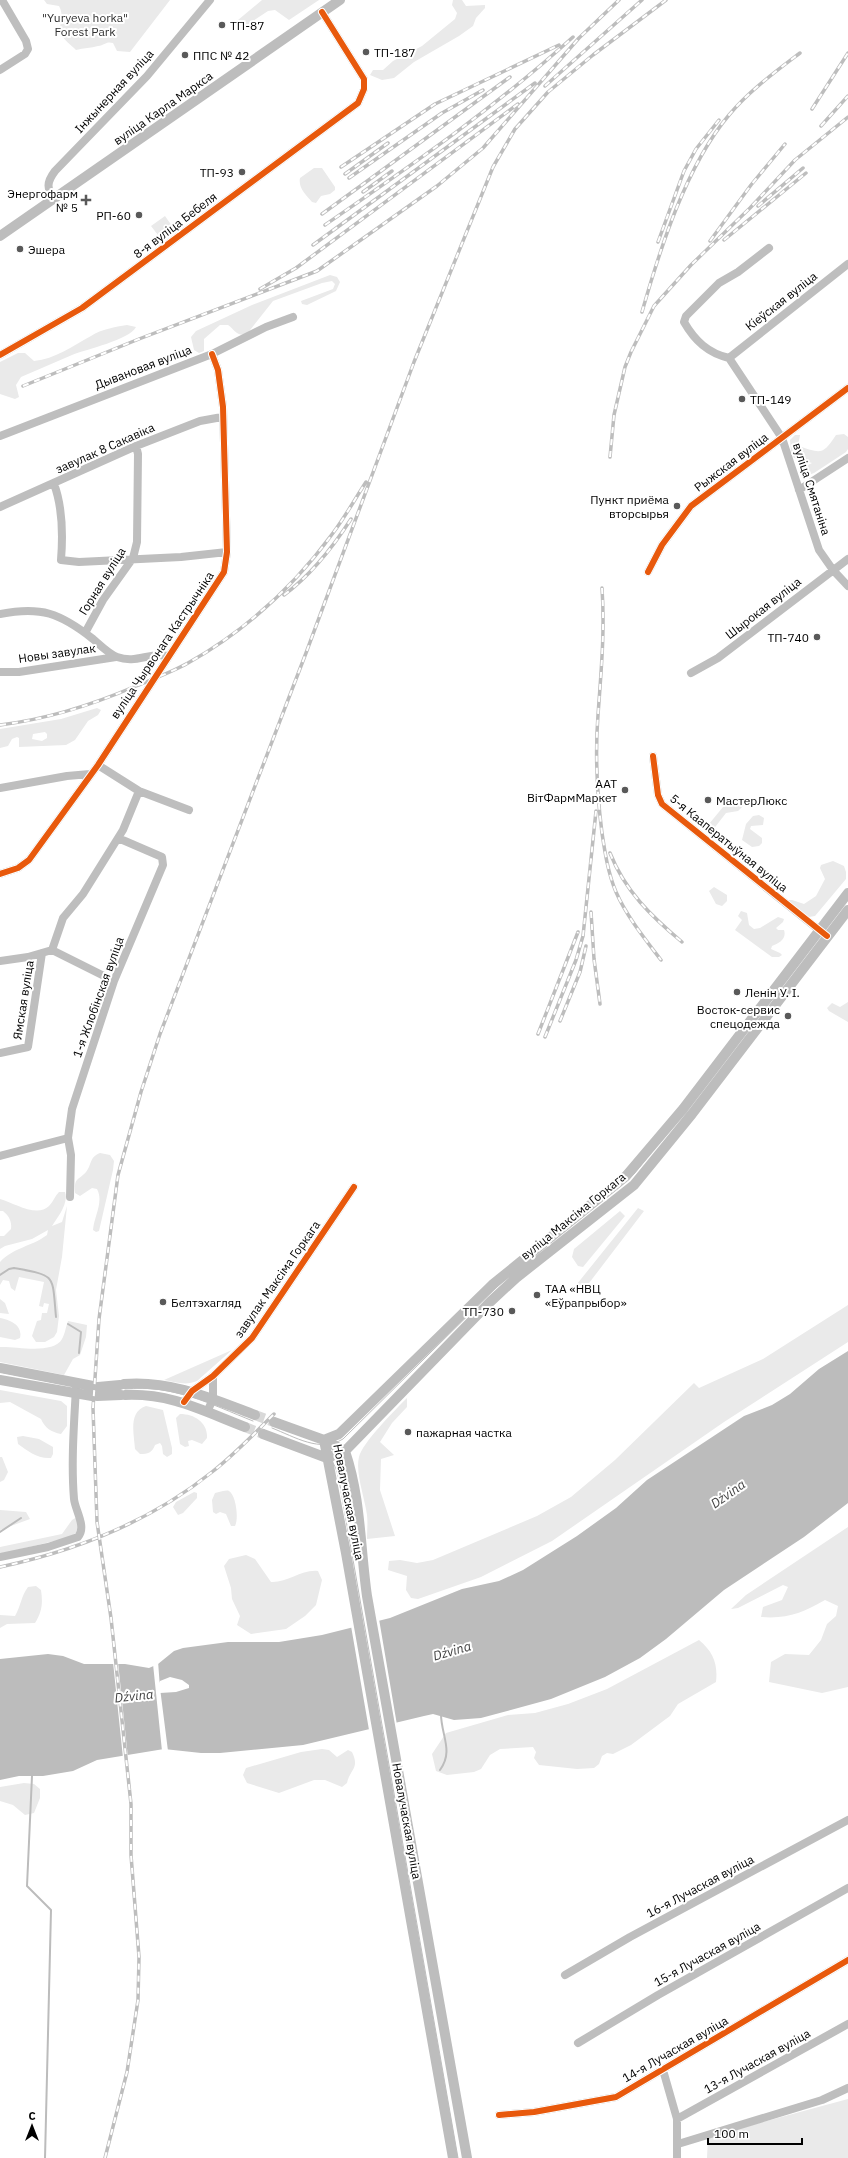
<svg xmlns="http://www.w3.org/2000/svg" width="848" height="2158" viewBox="0 0 848 2158" font-family="'IBM Plex Sans',sans-serif">
	<style>
		.green { fill: #eaeaea; fill-rule: evenodd }
		.water { fill: #bcbcbc; fill-rule: evenodd }
		.pier { fill: #fff }
		.lines { fill: none; stroke-linecap: round; stroke-linejoin: round }
		.stream { stroke: #bcbcbc; stroke-width: 2 }
		.major-tunnel { stroke: #d9d9d9; stroke-width: 10; stroke-dasharray: 10 5; stroke-linecap: butt }
		.minor { stroke: #bebebe; stroke-width: 8 }
		.major { stroke: #bdbdbd; stroke-width: 10 }
		.tram { stroke: #bdbdbd; stroke-width: 1 }
		.rail-casing { stroke: #bdbdbd; stroke-width: 3.5 }
		.rail { stroke: #fff; stroke-width: 2; stroke-dasharray: 6; stroke-linecap: butt }
		.cycleway-casing { stroke: #fff; stroke-width: 8 }
		.cycleway { stroke: #e8590c; stroke-width: 6 }
		.poi-dot { fill: #595959; stroke: #fff; stroke-width: 1.5 }
		.labels { text-anchor: middle; dominant-baseline: central; stroke-width: 4; stroke-linejoin: round; paint-order: stroke }
		.park-label { font-size: 12px; fill: #303030; stroke: #fff }
		.poi-label { font-size: 12px; fill: #000; stroke: #fff; text-anchor: start }
		.street-label { font-size: 12px; fill: #000; stroke: #fff }
		.water-label { font-size: 13px; font-style: italic; fill: #414141; stroke: #fff }
	</style>
	<rect width="100%" height="100%" fill="#fff"/>
	<path class="green" d="M44 0H170L130 52 117 51 113 43C106 41 105 45 98 46 91 48 84 48 76 50 72 46 63 39 61 34 58 23 65 17 59 6L47 4Z
		M262 0H319L289 20 275 10 268 11 244 27 240 25 238 20Z
		M453 0H462L466 6 485 5V8L476 18 473 26 459 36 414 62 394 78 382 80 370 75 373 70H383L393 61 422 46 455 19 457 13 452 5Z
		M314 168H322L335 187V190L330 194 321 196 316 203 312 202C306 195 298 188 300 178Z
		M165 216 172 226 166 230 169 234 161 239 151 226Z
		M330 275 337 277 340 282 336 291 307 305 302 304 301 301 333 289 335 284 332 281 322 283 273 301 247 334C237 337 235 330 228 325H220L204 339V351L199 353 194 350 191 337 196 331 252 305Z
		M127 325 136 327C129 340 87 349 72 355 55 362 38 370 21 377L16 385 19 397 15 399 0 394V362L18 353H25L34 361C55 359 73 346 91 336 102 329 115 327 127 325Z
		M844 434 848 437V449L846 452 814 473 803 477 802 468 812 463 794 458 791 452 790 440 795 435H800L798 446C821 453 822 456 836 435Z
		M97 708 101 710 98 715 88 721 75 740 66 745 19 747V738L17 737 12 739 8 746 0 748V729L61 719ZM45 732 47 734V738L42 741 32 739 33 734Z
		M738 801 743 806 738 811 726 813 712 831 707 830 709 824 723 807Z
		M759 815 764 818 763 825 751 826 750 829 762 838V843L759 846 752 847 742 840 746 824 753 816Z
		M833 861 844 866 846 872V879L815 916 809 917 788 900H792L804 904 816 896 825 879 820 868 821 865Z
		M714 887 727 895V901L722 906 716 904 709 891Z
		M741 911 747 913 749 925 754 929 760 928 778 917 784 919 783 922 776 928 778 930H784C787 939 779 943 772 946L771 949 780 953 782 955 779 957H772L735 930 742 920 738 916Z
		M848 1002V1022L829 1011 827 1008 832 1003 840 1007Z
		M100 1153 110 1155 114 1161 113 1170 99 1231 96 1232 93 1230C94 1216 104 1202 97 1189L92 1188 80 1196 75 1193C74 1177 78 1181 86 1172 92 1165 89 1157 100 1153Z
		M59 1192H65C69 1204 57 1218 52 1226L62 1222 67 1206 62 1257 56 1290 59 1316 57 1332 54 1337 45 1342H36L32 1336 37 1321 41 1320 42 1313H47L49 1304 44 1303 43 1307 39 1306 44 1282 19 1277 15 1291 11 1288 9 1281 3 1280 0 1285V1262C14 1247 31 1247 47 1235L48 1230 32 1239 5 1246 0 1249V1236H4L11 1229C12 1221 9 1216 3 1211H0V1199C14 1203 37 1218 49 1206 53 1202 55 1196 59 1192Z
		M638 1208 644 1211 583 1291H574L573 1289Z
		M620 1211 625 1216 583 1267 578 1266 572 1257 574 1249Z
		M0 1299 5 1303 9 1314 0 1313Z
		M848 1305V1342L724 1422 552 1541 481 1577 418 1599 411 1598 406 1590 407 1576 388 1570 389 1561 400 1560 417 1563 433 1560 537 1516 571 1497 615 1460 694 1383 699 1388 763 1359Z
		M0 1318C10 1320 23 1325 20 1338L15 1340 0 1337Z
		M68 1321 87 1325 86 1337 80 1355 73 1359 64 1375 0 1362V1347C15 1346 53 1355 62 1339 65 1334 66 1326 68 1321Z
		M232 1350 197 1381C186 1386 175 1382 164 1380Z
		M0 1390 61 1401 67 1406V1426L61 1434C51 1432 45 1428 41 1419L10 1402 0 1403Z
		M407 1398V1407L392 1423 380 1442 394 1455 381 1459 380 1490 395 1536 367 1539C367 1531 368 1523 367 1515 365 1499 355 1472 359 1457 362 1443 396 1409 407 1398Z
		M146 1406 163 1410 172 1448V1454L167 1457 163 1454 162 1446 160 1443 155 1445C152 1453 148 1454 140 1454L135 1449C134 1434 128 1412 146 1406Z
		M180 1414C195 1414 208 1423 207 1438L202 1444 192 1440 188 1441 189 1446 185 1447 180 1444 176 1418Z
		M23 1436 39 1439 53 1447V1454L51 1458C37 1459 28 1451 18 1444L17 1437Z
		M0 1457H2L8 1472 4 1480 0 1482Z
		M223 1491C225 1491 227 1490 229 1491 236 1495 239 1519 235 1526H231L226 1514 220 1512 216 1514 213 1512 212 1500 215 1493Z
		M194 1492 197 1493V1498L183 1513 178 1515 173 1507 176 1502Z
		M0 1510 26 1512 30 1519 0 1530Z
		M77 1517 79 1530 71 1537 0 1554V1547L62 1534 72 1520Z
		M848 1527V1687L822 1693 769 1682 771 1662 785 1654 809 1655 821 1640 827 1624 836 1616 838 1606 825 1600C802 1613 788 1619 761 1617L763 1607 782 1600 788 1587 783 1585 738 1608 731 1609 746 1595Z
		M246 1555 255 1559 271 1582C287 1583 302 1569 318 1571L322 1580 316 1605 305 1616 286 1629 251 1634 237 1625 240 1616 232 1599 231 1588 224 1566 229 1559Z
		M36 1586 41 1590C43 1603 42 1612 35 1623L7 1624 0 1628V1615L15 1616C21 1606 21 1596 28 1587Z
		M699 1640C713 1652 718 1663 716 1682L678 1704 670 1716 631 1745 613 1754 607 1753 602 1756 599 1764 594 1768 577 1769 539 1765 534 1758 536 1752 533 1747 500 1749 490 1755 481 1769 474 1772 447 1775 436 1771 432 1754 446 1733 508 1715 535 1713 568 1704 607 1689Z
		M322 1749 329 1750 337 1757 348 1750 352 1752C360 1769 350 1769 347 1783L342 1787 325 1780H314L279 1793 247 1783 243 1775 246 1768 301 1752Z
		M24 1783 34 1784 40 1789V1798L34 1813 25 1815 13 1805 0 1801V1787Z
		M848 2099V2158H707L708 2137Z"/>
	<path class="water" d="M848 1351V1503L804 1537 724 1590 666 1639 640 1658 605 1677 551 1699 481 1718 454 1720 433 1714 424 1716 303 1745 220 1753H201L164 1749 97 1760 73 1771 43 1776H19L0 1780V1659L48 1654 63 1656 84 1664H125L149 1668 158 1664 174 1651 183 1648 228 1642H279L322 1635 390 1618 462 1589 499 1581 523 1570 577 1536 616 1508 647 1480 744 1416 772 1405 790 1394 819 1369ZM170 1677 182 1680 189 1685V1688L176 1692 160 1693 158 1685 160 1681Z"/>
	<path class="pier" d="M379 1619 397 1725 369 1730 351 1626Z
		M158 1661 160 1688 168 1751H162L153 1664Z
		M113 1662H118L128 1758H123Z"/>
	<g class="lines">
		<path class="stream" d="M0 1275 9 1269 14 1268C57 1276 52 1274 56 1317
			M68 1324 81 1332 79 1353
			M0 1532 21 1518
			M440 1770C454 1751 441 1735 441 1714
			M32 1776 27 1886 51 1910 45 2158"/>
		<path class="major-tunnel" d="M255 1415 274 1422
			M245 1427 263 1434"/>
		<path class="minor" d="M0 70 25 54 28 49 26 41 2 0
			M54 200C47 188 46 183 55 171L147 76 210 0
			M0 355 82 308 358 103 364 89V79L322 12
			M729 358 782 438 819 550 833 570 848 586
			M729 358C708 353 695 341 684 322L686 316 719 283 738 272 769 248
			M729 358 848 264
			M0 436 212 354 266 327 293 317
			M54 484C63 508 63 535 61 560L79 562 181 557 227 552
			M799 490 848 458
			M0 507 136 446 200 421 222 417
			M648 572 662 545 691 506 848 388
			M0 614C41 606 60 613 93 639 100 645 109 654 117 657 137 664 148 652 168 656
			M85 633 103 600 133 558 137 542 138 454 136 446
			M0 672H19L116 657
			M691 673 718 658 848 559
			M653 756 658 795 662 804 824 934
			M98 765 139 791 189 810
			M0 788 67 776 90 774
			M0 874 18 868 29 860 98 765 224 572 227 552 223 407 218 370 212 354
			M52 950 114 981
			M0 961 28 957 52 950 63 918 83 894 123 830 139 791
			M0 1053 28 1047 42 953
			M0 1156 68 1138
			M70 1197 71 1155 68 1138 72 1109 114 981 163 865 162 857 118 838
			M184 1402 192 1391 213 1376 252 1338 354 1187
			M207 1412 213 1399V1376
			M0 1557 48 1547 78 1537C87 1527 75 1510 74 1499 71 1463 74 1424 76 1388
			M565 1975 630 1937 848 1820
			M578 2043 658 1995 848 1888
			M663 2070 677 2119V2158
			M499 2115 534 2112 616 2097 848 1960
			M677 2119 848 2024
			M678 2144 822 2100 848 2088"/>
		<path class="major" d="M0 236 340 0
			M0 1368 93 1386
			M0 1380 92 1396
			M124 1384C171 1380 213 1399 255 1415
			M98 1387 120 1385
			M125 1395C171 1393 203 1411 245 1427
			M97 1396 121 1395
			M274 1422 324 1440 345 1451C361 1498 360 1547 367 1596L467 2158
			M263 1434 327 1458 345 1451 490 1302 516 1278 634 1185 692 1114 848 910
			M324 1440 339 1434 492 1285 626 1176 683 1109 848 893
			M324 1440 346 1553 453 2158"/>
		<path class="tram" d="M0 1372 92 1390
			M125 1389C173 1384 210 1404 253 1421
			M97 1394 120 1392
			M272 1428C295 1437 320 1453 343 1439L512 1272 634 1174 688 1107 848 899
			M264 1430 278 1436
			M307 1447C328 1456 334 1457 339 1480L458 2158"/>
		<g class="rail-casing">
			<path id="rail" d="M545 86 642 0
				M812 109 848 53
				M821 126 848 96
				M341 167 435 104 559 45
				M345 174 388 143
				M349 178 442 113 483 90
				M363 192 392 171
				M758 206 803 168
				M322 214 510 77
				M325 225C410 166 496 107 573 37
				M724 240 806 173
				M710 241 751 185 785 144
				M658 242 684 171 696 149 719 120
				M313 245 535 83
				M260 289 296 268 518 104
				M642 312C660 249 686 166 729 115 749 91 775 72 800 53
				M23 386 139 339 317 271 437 186 483 148 579 38 619 0
				M610 457 614 415 625 367 631 352 654 306 691 265 750 208 795 160 848 117
				M602 588C605 631 601 673 598 715 595 754 597 794 602 833 605 853 608 873 616 892 627 917 645 939 661 960
				M284 595C311 575 333 547 351 519
				M0 725C48 719 92 705 136 686 153 679 172 672 188 663 245 631 295 585 333 533 345 517 355 499 366 482
				M610 853C625 891 651 916 682 942
				M591 912 594 959 600 1004
				M560 1021 580 972 586 946
				M538 1034 578 932
				M545 1037 576 960 583 936 596 811
				M0 1567C75 1551 151 1521 212 1472 234 1455 254 1434 274 1414
				M105 2158 127 2072 138 2000 139 1957 131 1855V1804L111 1618 97 1522 93 1408 99 1319 118 1175 141 1092 160 1034 306 653 414 362 493 167 515 129 548 92 593 55 666 0"/>
		</g>
		<use href="#rail" class="rail"/>
		<g class="cycleway-casing">
			<path id="cycleway" d="M0 355 82 308 358 103 364 89V79L322 12
				M648 572 662 545 691 506 848 388
				M653 756 658 795 662 804 827 936
				M0 874 18 868 29 860 98 765 224 572 227 552 223 407 218 370 212 354
				M184 1402 192 1391 213 1376 252 1338 354 1187
				M499 2115 534 2112 616 2097 848 1960"/>
		</g>
		<use href="#cycleway" class="cycleway"/>
	</g>
	<g class="poi-dot">
		<circle cx="222" cy="25" r="4"/>
		<circle cx="366" cy="52" r="4"/>
		<circle cx="185" cy="55" r="4"/>
		<circle cx="242" cy="172" r="4"/>
		<path d="M84 194h4v4h4v4h-4v4h-4v-4h-4v-4h4z"/>
		<circle cx="139" cy="215" r="4"/>
		<circle cx="20" cy="249" r="4"/>
		<circle cx="742" cy="399" r="4"/>
		<circle cx="677" cy="506" r="4"/>
		<circle cx="817" cy="637" r="4"/>
		<circle cx="625" cy="790" r="4"/>
		<circle cx="708" cy="800" r="4"/>
		<circle cx="737" cy="992" r="4"/>
		<circle cx="788" cy="1016" r="4"/>
		<circle cx="537" cy="1295" r="4"/>
		<circle cx="163" cy="1302" r="4"/>
		<circle cx="512" cy="1311" r="4"/>
		<circle cx="408" cy="1432" r="4"/>
	</g>
	<g class="labels">
		<g class="park-label">
			<text x="85" y="17">"Yuryeva horka"<tspan x="85" dy="14">Forest Park</tspan></text>
		</g>
		<g class="poi-label">
			<text x="230" y="25">ТП-87</text>
			<text x="374" y="52">ТП-187</text>
			<text x="193" y="55">ППС № 42</text>
			<text x="234" y="172" text-anchor="end">ТП-93</text>
			<text x="78" y="193" text-anchor="end">Энергофарм<tspan x="78" dy="14">№ 5</tspan></text>
			<text x="131" y="215" text-anchor="end">РП-60</text>
			<text x="28" y="249">Эшера</text>
			<text x="750" y="399">ТП-149</text>
			<text x="669" y="499" text-anchor="end">Пункт приёма<tspan x="669" dy="14">вторсырья</tspan></text>
			<text x="809" y="637" text-anchor="end">ТП-740</text>
			<text x="617" y="783" text-anchor="end">ААТ<tspan x="617" dy="14">ВітФармМаркет</tspan></text>
			<text x="716" y="800">МастерЛюкс</text>
			<text x="745" y="992">Ленін У. І.</text>
			<text x="780" y="1009" text-anchor="end">Восток-сервис<tspan x="780" dy="14">спецодежда</tspan></text>
			<text x="545" y="1288">ТАА «НВЦ<tspan x="545" dy="14">«Еўрапрыбор»</tspan></text>
			<text x="171" y="1302">Белтэхагляд</text>
			<text x="504" y="1311" text-anchor="end">ТП-730</text>
			<text x="416" y="1432">пажарная частка</text>
		</g>
		<g class="street-label">
			<text transform="translate(114 91) rotate(-47)">Інжынерная вуліца</text>
			<text transform="translate(163 108) rotate(-35)">вуліца Карла Маркса</text>
			<text transform="translate(175 225) rotate(-37)">8-я вуліца Бебеля</text>
			<text transform="translate(781 301) rotate(-38)">Кіеўская вуліца</text>
			<text transform="translate(143 367) rotate(-21)">Дывановая вуліца</text>
			<text transform="translate(105 448) rotate(-24)">завулак 8 Сакавіка</text>
			<text transform="translate(731 462) rotate(-37)">Рыжская вуліца</text>
			<text transform="translate(812 489) rotate(72)">вуліца Смятаніна</text>
			<text transform="translate(102 581) rotate(-58)">Горная вуліца</text>
			<text transform="translate(763 608) rotate(-38)">Шырокая вуліца</text>
			<text transform="translate(162 645) rotate(-56)">вуліца Чырвонага Кастрычніка</text>
			<text transform="translate(57 653) rotate(-8)">Новы завулак</text>
			<text transform="translate(729 843) rotate(39)">5-я Кааператыўная вуліца</text>
			<text transform="translate(98 997) rotate(-70)">1-я Жлобінская вуліца</text>
			<text transform="translate(23 1000) rotate(-81)">Ямская вуліца</text>
			<text transform="translate(573 1216) rotate(-39)">вуліца Максіма Горкага</text>
			<text transform="translate(277 1279) rotate(-55)">завулак Максіма Горкага</text>
			<text transform="translate(349 1502) rotate(79)">Новалучаская вуліца</text>
			<text transform="translate(407 1821) rotate(80)">Новалучаская вуліца</text>
			<text transform="translate(700 1886) rotate(-28)">16-я Лучаская вуліца</text>
			<text transform="translate(707 1954) rotate(-29)">15-я Лучаская вуліца</text>
			<text transform="translate(675 2049) rotate(-30)">14-я Лучаская вуліца</text>
			<text transform="translate(757 2061) rotate(-29)">13-я Лучаская вуліца</text>
		</g>
		<g class="water-label">
			<text transform="translate(728 1494) rotate(-35)">Dźvina</text>
			<text transform="translate(452 1651) rotate(-16)">Dźvina</text>
			<text transform="translate(134 1696) rotate(-6)">Dźvina</text>
		</g>
	</g>
	<g transform="translate(32 2126)" stroke="#ffffff" stroke-width="3" paint-order="stroke">
	<path d="M0-3L7 15L0 10L-7 15Z" fill="#000000"/>
	<text y="-6" font-size="11" font-weight="bold" text-anchor="middle" fill="#000000">С</text>
	</g>
	<path d="M708 2138v6h94v-6" fill="none" stroke="#000000" stroke-width="2"/>
	<text x="714" y="2138" font-size="12" fill="#000000" stroke="#ffffff" stroke-width="3" paint-order="stroke">100 m</text>
</svg>
